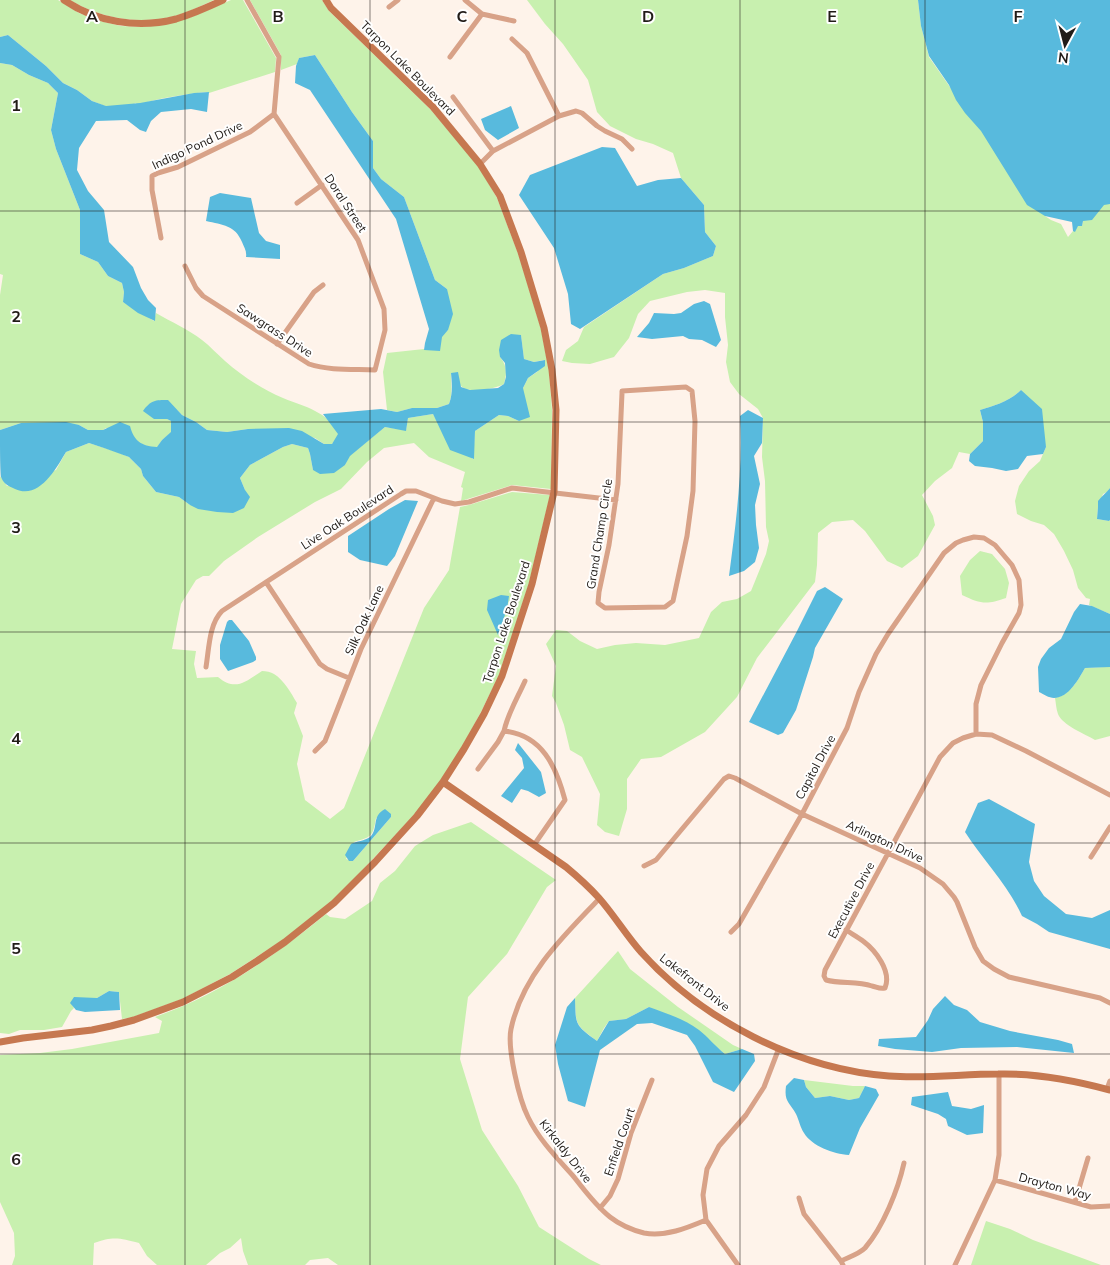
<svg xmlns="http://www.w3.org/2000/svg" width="1110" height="1265" viewBox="0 0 1110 1265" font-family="Mulish,sans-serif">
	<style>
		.green { fill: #c8f0af; fill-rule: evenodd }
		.water { fill: #58badd }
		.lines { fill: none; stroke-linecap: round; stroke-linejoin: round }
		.street { stroke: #d8a288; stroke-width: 5 }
		.secondary { stroke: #c67850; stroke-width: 7 }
		.grid { fill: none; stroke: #211c18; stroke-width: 1; stroke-opacity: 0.55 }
		.labels { text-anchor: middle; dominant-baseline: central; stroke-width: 4; stroke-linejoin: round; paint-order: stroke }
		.street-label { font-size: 12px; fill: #211c18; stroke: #fff }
		.grid-label { font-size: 16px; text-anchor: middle; font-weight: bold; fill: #211c18; stroke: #fff; stroke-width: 4; stroke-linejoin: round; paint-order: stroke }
	</style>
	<rect width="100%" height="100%" fill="#fef3ea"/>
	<path class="green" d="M0 0H58L79 13 100 21 121 26 143 27 167 24 189 18 231 0H243L276 58 275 72 209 93 208 92C184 94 160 98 137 105L136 103 134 104 109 110 105 106 92 101 77 90 63 83 46 66 8 35 0 37Z
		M70 0H214C201 6 188 12 175 16 139 25 102 19 70 0Z
		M250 0H322L329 11 431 110 479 167 497 198 519 256 541 329 549 371 552 410 551 489 512 485 461 501 463 488 461 487 465 472 429 457 414 443 384 448 367 462 341 489 315 502 258 537 224 561 209 576H203L196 580 181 604 172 649 196 651 194 664 197 678 218 677C236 692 246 681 262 671 266 671 271 672 274 674 284 680 291 693 297 703L294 713 303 736 297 764 305 800 330 819 344 808 424 608 449 570 460 507 469 505 512 492 550 495 529 583 499 675 481 712 462 747 441 780 415 814 354 879 333 900 284 939 230 974 182 999 133 1017 122 1019 119 992 109 991 97 998 71 1003 74 1008 71 1011 62 1027 44 1030H20L9 1034 0 1033V476L7 486 56 470 66 452 89 443 117 452 129 457 141 469 143 476 156 492 179 497 190 505 245 490 240 478 250 465 283 447 292 444 308 448 310 454 313 470 345 465 349 456 385 427 406 430 408 418 433 414 443 433 473 459 475 431 499 415 508 416 519 421 523 388 528 378 537 372 544 360 534 362 524 359 521 335 500 357C507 365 507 374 504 384 495 389 469 394 461 386 457 383 454 377 451 373 451 383 453 393 449 404L437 408H412L397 412 387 410 383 372 387 353 424 349V350L448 330 447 289 435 280 404 197 381 179 373 168V141L352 112 315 55 299 58 297 64 281 70V55ZM391 814V817L353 861 346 859 354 842C371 837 373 837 376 818Z
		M527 0H918L921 26 929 57 975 123 988 137 1043 209 1045 216 1051 220 1061 224 1068 237 1073 231H1075L1077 226H1082L1084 213 1110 202V488L1107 492 1103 494 1098 507 1097 519 1109 521 1110 520V614L1089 605 1090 599 1086 598 1078 588 1073 570 1064 551 1054 534 1044 525 1031 521 1017 514 1015 501 1019 486 1029 471 1040 461 1046 447 1021 390C1010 401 994 406 980 410L983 422V441L970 454 959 452 952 468 935 481 922 495 933 516 935 525 918 556 902 568 887 561 865 531 853 520 832 522 818 533 817 565 815 582 757 658 737 697 705 732 661 757 641 759 627 779V809L619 836 605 832 597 825 600 794 582 757 570 750 564 725 556 703 552 696 556 666 546 644 556 630 567 631 580 641 597 649 615 645 636 643 665 645 699 638 711 612 722 602 737 599 751 591 766 554 769 541 766 527 765 481 762 457 763 418 758 409 739 394 730 382 726 362 728 345 725 317V293L705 290 687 292 650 301 638 314 629 338 614 357 590 364 572 363 562 361 566 350 578 341 584 327 663 274 684 268 713 256 716 246 705 232 704 205 681 178 673 153 653 144 636 139 610 126 597 112 588 80 563 44 545 24Z
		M0 63 12 65 29 75 48 83 58 93 51 130 56 149 80 210V254L98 262 108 276 122 283 124 292 123 302 154 321 156 313C171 322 188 329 202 340 210 346 217 354 225 361 242 376 262 389 283 398 305 407 328 411 339 435L332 444H324L315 438 264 429H248L227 432 207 430 196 422 182 415 177 410 154 419H167L171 421 172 432 162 440 157 448 146 446 106 428 103 430H88L79 425 21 423 0 430V295L3 275 0 274Z
		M980 551 992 554 1005 569 1009 583 1006 598C986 605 981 604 962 595L960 576 970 560Z
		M1104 667H1110V736L1095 740C1085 734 1062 725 1058 714 1056 709 1056 703 1055 698 1070 695 1078 680 1085 668Z
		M471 822 556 880 547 887 507 954 468 997 460 1059 482 1130 518 1186 539 1227 589 1259 601 1265H338L328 1258 310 1260 305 1265H248L243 1251 241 1238 230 1248 220 1253 206 1265H157L147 1256 139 1243C120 1238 113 1236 94 1243L93 1265H12L15 1256 14 1233 0 1202V1055L40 1053 72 1049 159 1033 162 1021 155 1017C218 995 275 956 326 914L330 917 345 919 372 901 380 883 395 871 415 846 433 835Z
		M618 951 630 969 678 1007 733 1045 742 1049 725 1054 714 1045 649 1007 626 1019 609 1021 604 1028 597 1041C575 1024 576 1026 575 998Z
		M804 1080 853 1086H865L859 1098 849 1100 830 1096 815 1098 806 1087Z
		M986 1221 1010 1229 1033 1240 1101 1265H971Z"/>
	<path class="water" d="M918 0H1110V204L1104 205 1092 220 1083 221 1082 226H1078L1075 232 1073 231 1072 222 1045 216 1027 205 981 131 965 113 956 100 949 85 929 56 921 26Z
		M8 35 46 66 63 83 77 90 92 101 106 106 140 103 194 93 209 92 207 112 191 109 161 112 151 121 146 132 140 130 127 120 96 121 79 148 77 170 88 191 104 210 109 242 133 267 141 288 148 300 156 308 155 321 138 313 123 302 124 292 122 283 108 276 98 262 80 254V210L56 149 51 130 58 93 48 83 29 75 12 65 0 63V37Z
		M315 55 352 112 373 141V168L381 179 404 197 435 280 447 289 453 314 448 330 442 337 440 351 424 350 425 343 429 329 396 219 310 90 295 83 296 66 299 58Z
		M511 106 519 128 498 140 485 130 481 119Z
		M602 147 615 148 637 186 658 180 681 178 704 205 705 232 716 246 713 256 684 268 663 274 580 329 571 324 568 294 554 248 519 195 530 175Z
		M220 193 251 198 259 233 266 241 280 245V259L246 257C247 251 244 247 242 242 235 225 223 225 206 221L210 197Z
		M704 301 710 304 721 340 716 347 702 340 689 339 683 336 652 339 637 337 649 323 654 313 674 314 681 313 694 304Z
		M511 334 521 335 524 359 534 362 545 360V366L528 378 523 388 530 417 519 421 508 416 499 415 475 431 474 459 450 450 433 414 408 418 406 431 385 427 350 456 345 465 334 473 320 474 313 470 310 454 308 448 292 444 283 447 250 465 240 478 245 490 250 497 244 508 233 513 217 512 198 509 190 505 179 497 156 492 143 476 141 469 129 457 104 448 89 443 66 452C56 469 39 500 15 489 8 486 3 483 1 477 0 470 0 439 0 430L21 423 66 422 79 425 88 430H103L120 422 130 426C134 441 141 446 157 447L162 440 171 432V421L167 419H154L143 411C151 400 155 400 168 400L182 415 196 422 207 430 227 432 248 429 289 428 302 431 324 444H332L338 434 323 414 381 409 397 412 412 408H437L449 404C453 393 452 384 451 373L458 372 461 387 470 390 498 388 504 384 506 377 505 363 500 357 499 350 501 340Z
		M1021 390 1042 409 1046 447 1043 454 1027 456 1018 469 1006 471 992 468 975 466 969 461 970 454 983 441V422L980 410C994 406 1010 401 1021 390Z
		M748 410 763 418 762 443 754 456 760 484 755 505 756 525 759 548 755 562 744 571 729 576C736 523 743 470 740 416Z
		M1110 488V520L1109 521 1097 519 1098 507V501C1102 496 1106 493 1110 488Z
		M405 500 418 501 395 556 387 566 360 560 348 552V536L389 509Z
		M825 587 843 599 815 648 813 657 796 710 783 733 778 735 749 722 796 633 817 591Z
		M501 595 509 596 507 609 498 635 487 610 488 600Z
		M1080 604 1092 606 1110 614V667L1085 668C1079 678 1069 698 1054 698 1049 698 1043 694 1039 692L1038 667 1041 659 1049 648 1061 639 1074 612Z
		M229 620H232L249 641 256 657V660L253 662 228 671 220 659V645L227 622Z
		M518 743 541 772 546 793 539 797 528 791 521 789 512 803 501 796 524 768 522 758 515 750Z
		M989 799 1035 824 1029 862 1034 881 1044 896 1066 914 1092 918 1110 910V949L1049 932 1037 924 1022 916C1008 885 983 860 965 832L978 803Z
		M385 809 391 814V817L353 861H349L345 855 351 844C356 841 365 841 370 837 379 829 371 816 385 809Z
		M109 991 119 992 120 1010 85 1012 76 1010 70 1003 74 997 97 998Z
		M945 996 954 1005 967 1010 980 1022 1010 1031 1058 1040 1072 1044 1074 1053 1017 1047 961 1048 932 1052 895 1049 878 1046 879 1039 916 1037 928 1020 933 1009Z
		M575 998C576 1025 574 1024 597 1041L609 1021 626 1019 649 1007C665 1013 685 1019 699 1030 708 1037 715 1046 725 1054L742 1049 754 1054 755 1061 734 1092 713 1082 695 1046 687 1035 652 1023 637 1024 600 1050 585 1107 568 1101 558 1064 555 1045 567 1007Z
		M794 1078 804 1080 806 1087 815 1098 830 1096 849 1100 859 1098 865 1086 876 1089 879 1095 860 1128 849 1155C833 1154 812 1146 804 1133 800 1127 799 1120 796 1114 789 1101 784 1102 786 1086Z
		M948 1092 952 1106 971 1109 984 1105 983 1133 967 1135 948 1126 946 1119 938 1114 911 1105 912 1097Z"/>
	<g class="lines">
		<path class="street" d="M465 0 482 14 514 21
			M389 7 398 0
			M512 39 527 53 559 116
			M450 57 482 14
			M453 97 493 151
			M480 164 493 151 559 116 576 111 582 113 597 126 605 131 622 139 632 149
			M297 203 322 185
			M161 238 152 190V176L158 173 178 167 250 132 274 114 279 57 247 0
			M185 266 196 288 203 296 309 364C330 371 354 369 375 370L385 330 384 309 358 240 274 114
			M277 344 314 292 323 285
			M686 387 692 391 695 421 693 491 687 536 673 601 665 607 605 608 598 603 599 592 609 545 618 484 622 393V391Z
			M266 582 320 664 327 669 349 678
			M206 667C209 649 209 624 222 611L401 494 406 491H416L442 501 455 504 469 502 512 488 616 500
			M525 681C518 697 508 713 504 731 542 735 556 766 565 800L534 845
			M315 751 325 741 361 649 434 498
			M478 769 498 742 504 731
			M1091 857 1110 827
			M644 866 656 860 724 779 729 776 735 778 802 814 920 868 943 884 954 897 957 902 975 947 983 961 994 969 1009 977 1100 998 1110 1003
			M599 899C563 936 522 976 511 1029 507 1048 519 1099 528 1117 539 1140 558 1159 574 1177 585 1191 596 1206 610 1217 619 1224 632 1230 644 1233 665 1237 687 1228 706 1220
			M846 930C852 934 858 937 863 941 875 950 892 971 885 988 879 989 877 987 872 986 857 981 841 984 826 980L824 976 825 970 940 757 953 743 963 738 976 734 992 735 1026 751 1110 795
			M731 932 739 924 802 814 847 728 859 692 876 654 888 634 944 553 956 543 963 540 974 537 984 538 995 545 1012 565 1019 580 1021 605 1019 613 1002 643 981 685 976 704V734
			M1107 1089 1110 1081
			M995 1180 1091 1207 1110 1206
			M799 1198 804 1214 841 1261 843 1265
			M1075 1202 1088 1158
			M600 1208 610 1196 618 1179 631 1133 652 1080
			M841 1261C849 1257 859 1254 865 1248 883 1227 898 1190 904 1163
			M738 1265 706 1220 703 1195 707 1169 719 1146 746 1115 764 1087 779 1048
			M955 1265 995 1180 999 1155V1074"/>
		<path class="secondary" d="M64 0C96 22 138 29 176 19 192 14 208 7 223 0
			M443 782 566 867C578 877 589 887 599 898 614 915 626 935 641 952 702 1020 797 1069 889 1076 926 1079 962 1074 998 1074 1036 1073 1073 1080 1110 1090
			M0 1042 23 1038 92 1030 111 1026 134 1020 183 1002 232 977 257 961 285 942 334 903 375 862 417 816 443 782 464 749 484 714 502 676 532 584 554 492 556 410 552 370 544 328 521 252 500 196 480 164 433 107 331 8 326 0"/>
	</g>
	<path class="grid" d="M185 0V1265M370 0V1265M555 0V1265M740 0V1265M925 0V1265M0 211H1110M0 422H1110M0 632H1110M0 843H1110M0 1054H1110"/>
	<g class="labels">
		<g class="street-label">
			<text transform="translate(408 68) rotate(45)">Tarpon Lake Boulevard</text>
			<text transform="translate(197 145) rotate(-25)">Indigo Pond Drive</text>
			<text transform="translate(346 203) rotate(57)">Doral Street</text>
			<text transform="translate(275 330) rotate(33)">Sawgrass Drive</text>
			<text transform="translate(347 517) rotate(-33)">Live Oak Boulevard</text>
			<text transform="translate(599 534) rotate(-81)">Grand Champ Circle</text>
			<text transform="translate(364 620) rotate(-65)">Silk Oak Lane</text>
			<text transform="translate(506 622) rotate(-72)">Tarpon Lake Boulevard</text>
			<text transform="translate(815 767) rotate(-62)">Capitol Drive</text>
			<text transform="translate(885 841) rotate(25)">Arlington Drive</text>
			<text transform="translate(851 900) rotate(-62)">Executive Drive</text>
			<text transform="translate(695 982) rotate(38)">Lakefront Drive</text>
			<text transform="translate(619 1142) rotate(-71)">Enfield Court</text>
			<text transform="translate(566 1151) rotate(52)">Kirkaldy Drive</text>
			<text transform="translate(1055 1186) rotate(15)">Drayton Way</text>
		</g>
	</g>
	<g class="grid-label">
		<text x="92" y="22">A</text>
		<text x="278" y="22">B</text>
		<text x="462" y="22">C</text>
		<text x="648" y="22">D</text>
		<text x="832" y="22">E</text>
		<text x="1018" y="22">F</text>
		<text x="16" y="111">1</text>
		<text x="16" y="322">2</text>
		<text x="16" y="533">3</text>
		<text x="16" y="744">4</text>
		<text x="16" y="954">5</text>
		<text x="16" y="1165">6</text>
	</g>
	<g transform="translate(1065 45) rotate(187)" stroke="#ffffff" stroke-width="4" paint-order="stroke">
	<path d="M0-4L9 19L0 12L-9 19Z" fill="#211c18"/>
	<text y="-8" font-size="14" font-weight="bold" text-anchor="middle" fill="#211c18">N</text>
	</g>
</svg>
